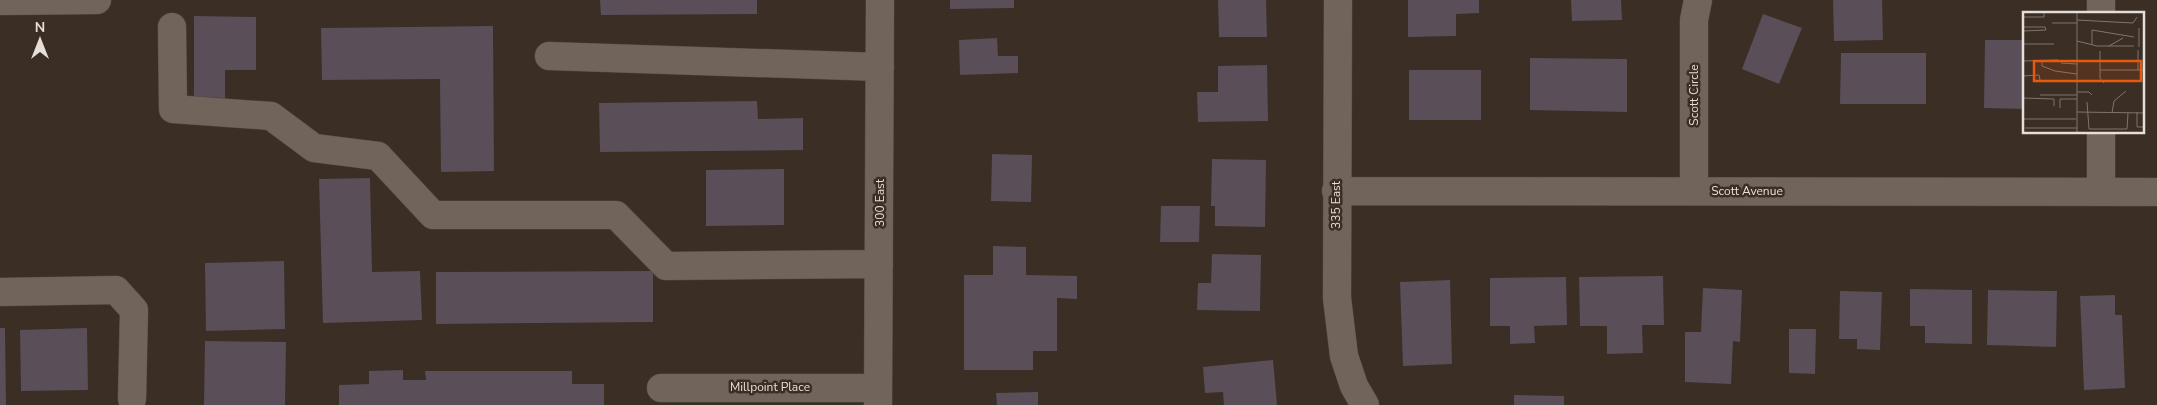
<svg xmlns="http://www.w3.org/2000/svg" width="2157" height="405" viewBox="0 0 2157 405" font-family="'Nunito Sans',sans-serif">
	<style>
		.building { fill: #5a4e59 }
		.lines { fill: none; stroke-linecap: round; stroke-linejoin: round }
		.minor-casing { stroke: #544a43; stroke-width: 29 }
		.minor { stroke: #71645a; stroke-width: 28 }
		.labels { text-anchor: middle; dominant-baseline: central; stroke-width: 5; stroke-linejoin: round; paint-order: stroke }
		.street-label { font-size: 12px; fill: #e6dfd9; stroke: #3a2e25 }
		.inset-road { fill: none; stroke: #7f756d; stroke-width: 1 }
		.view { fill: #e8590c; fill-opacity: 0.15; stroke: #e8590c; stroke-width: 2.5 }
		.inset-edge { fill: none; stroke: #e6dfd9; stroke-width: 2.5 }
	</style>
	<rect width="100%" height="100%" fill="#3a2e25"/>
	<path class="building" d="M600 0H757V14L601 15Z
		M950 0H1014V8L950 9Z
		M1218 0H1266L1267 37H1219Z
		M1408 0H1479V13L1456 14V36L1408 37Z
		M1571 0H1621L1622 20 1572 21Z
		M1833 0H1882L1883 40 1834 41Z
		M1763 14 1802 28 1779 84 1742 69Z
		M194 16 256 17V70H225V98L194 97Z
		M493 26 494 171 441 172 440 79 322 80 321 28Z
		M997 38 998 56H1018V73L960 75 959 40Z
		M1985 40H2024V109L1984 108Z
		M1841 53H1926V104H1840Z
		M1530 58 1627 59V112L1530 110Z
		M1267 65 1268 121 1198 122 1197 92H1218V66Z
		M1409 70H1481V120H1409Z
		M757 101 758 119 803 118V150L600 152 599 103Z
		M992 154 1032 155 1031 202 991 201Z
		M1212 159 1266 160 1265 227 1215 226V206H1211Z
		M784 169V225L706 226V170Z
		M370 178 372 272 420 271 422 320 323 323 319 179Z
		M1161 206H1200L1199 242H1160Z
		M993 246 1026 247V275L1077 276V299L1057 298V351H1033V370H964V275H993Z
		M1212 254 1261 255 1260 311 1197 310 1198 283H1211Z
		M284 261 285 329 206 331 205 263Z
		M653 271V322L436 324V272Z
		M1663 276 1664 325H1642L1643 353 1607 354V326H1580L1579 277Z
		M1566 277 1567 325 1534 326 1535 343 1510 344V326H1490V278Z
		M1450 280 1452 364 1403 366 1400 282Z
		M1703 288 1742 290 1740 342 1733 341 1731 384 1685 382V332H1701Z
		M1910 289 1972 290V344L1925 343V326H1910Z
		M1988 290 2057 291 2056 347 1987 345Z
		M1840 291 1882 292 1880 350 1857 349V339H1839Z
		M2115 295V315H2122L2125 388 2084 390 2080 296Z
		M0 328H5L6 405H0Z
		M87 328 88 390 21 391 20 330Z
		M1789 329H1816L1815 374 1789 373Z
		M205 341 286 342 285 405H204Z
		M1273 360 1277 405H1224L1223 392 1205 393 1203 367Z
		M403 370V380H426L425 371H572V384H604V405H339V385L369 384V371Z
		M1038 392V405H997L996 393Z
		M1514 395 1564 396V405H1514Z"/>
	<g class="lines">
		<g class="minor-casing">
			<path id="minor" d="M1338 0 1337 298 1344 356 1354 386 1365 405
				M0 1 97 0
				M2101 14V0
				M172 27 173 109 271 116 314 148 378 156 433 215H616L666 266 879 264
				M549 56 880 67
				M1336 191 2157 192
				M1694 191V20L1698 0
				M2101 192V132
				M0 292 116 290 134 310 132 399
				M661 388H878
				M878 405 880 0"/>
		</g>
		<use href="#minor" class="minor"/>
	</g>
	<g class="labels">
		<g class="street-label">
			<text transform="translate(1694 95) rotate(-90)">Scott Circle</text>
			<text x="1747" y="191">Scott Avenue</text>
			<text transform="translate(880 203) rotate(-90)">300 East</text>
			<text transform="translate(1336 205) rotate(-90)">335 East</text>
			<text x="770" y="387">Millpoint Place</text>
		</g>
	</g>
	<g transform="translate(2023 12)">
		<rect width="121" height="121" fill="#3a2e25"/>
		<path class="inset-road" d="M0 5H21V0M54 8 110 11 114 5M29 11H54M0 15H22L23 18 0 19M116 16V35M54 29 74 34H111M0 32H31M69 32V18L111 25M86 34 100 26M77 39V66L81 71M0 49 35 48M19 50V54L32 59 54 62M38 51 54 52M77 58H122M115 58V38M0 64 16 63 17 68M54 80H66L69 83M17 83H54M0 86 31 87V94M64 90 66 117H104L105 101M37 96V87H54M54 100 122 101M114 100V115H122M89 101 91 89 103 79M0 107H53M2 116H54M54 121V0"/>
		<path class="view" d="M11 49H118V69H11Z"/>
		<rect width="121" height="121" class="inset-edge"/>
	</g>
	<g transform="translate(40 40)" stroke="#3a2e25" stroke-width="4" paint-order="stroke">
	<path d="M0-4L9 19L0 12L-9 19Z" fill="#e6dfd9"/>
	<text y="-8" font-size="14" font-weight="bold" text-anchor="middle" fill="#e6dfd9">N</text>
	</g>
</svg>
